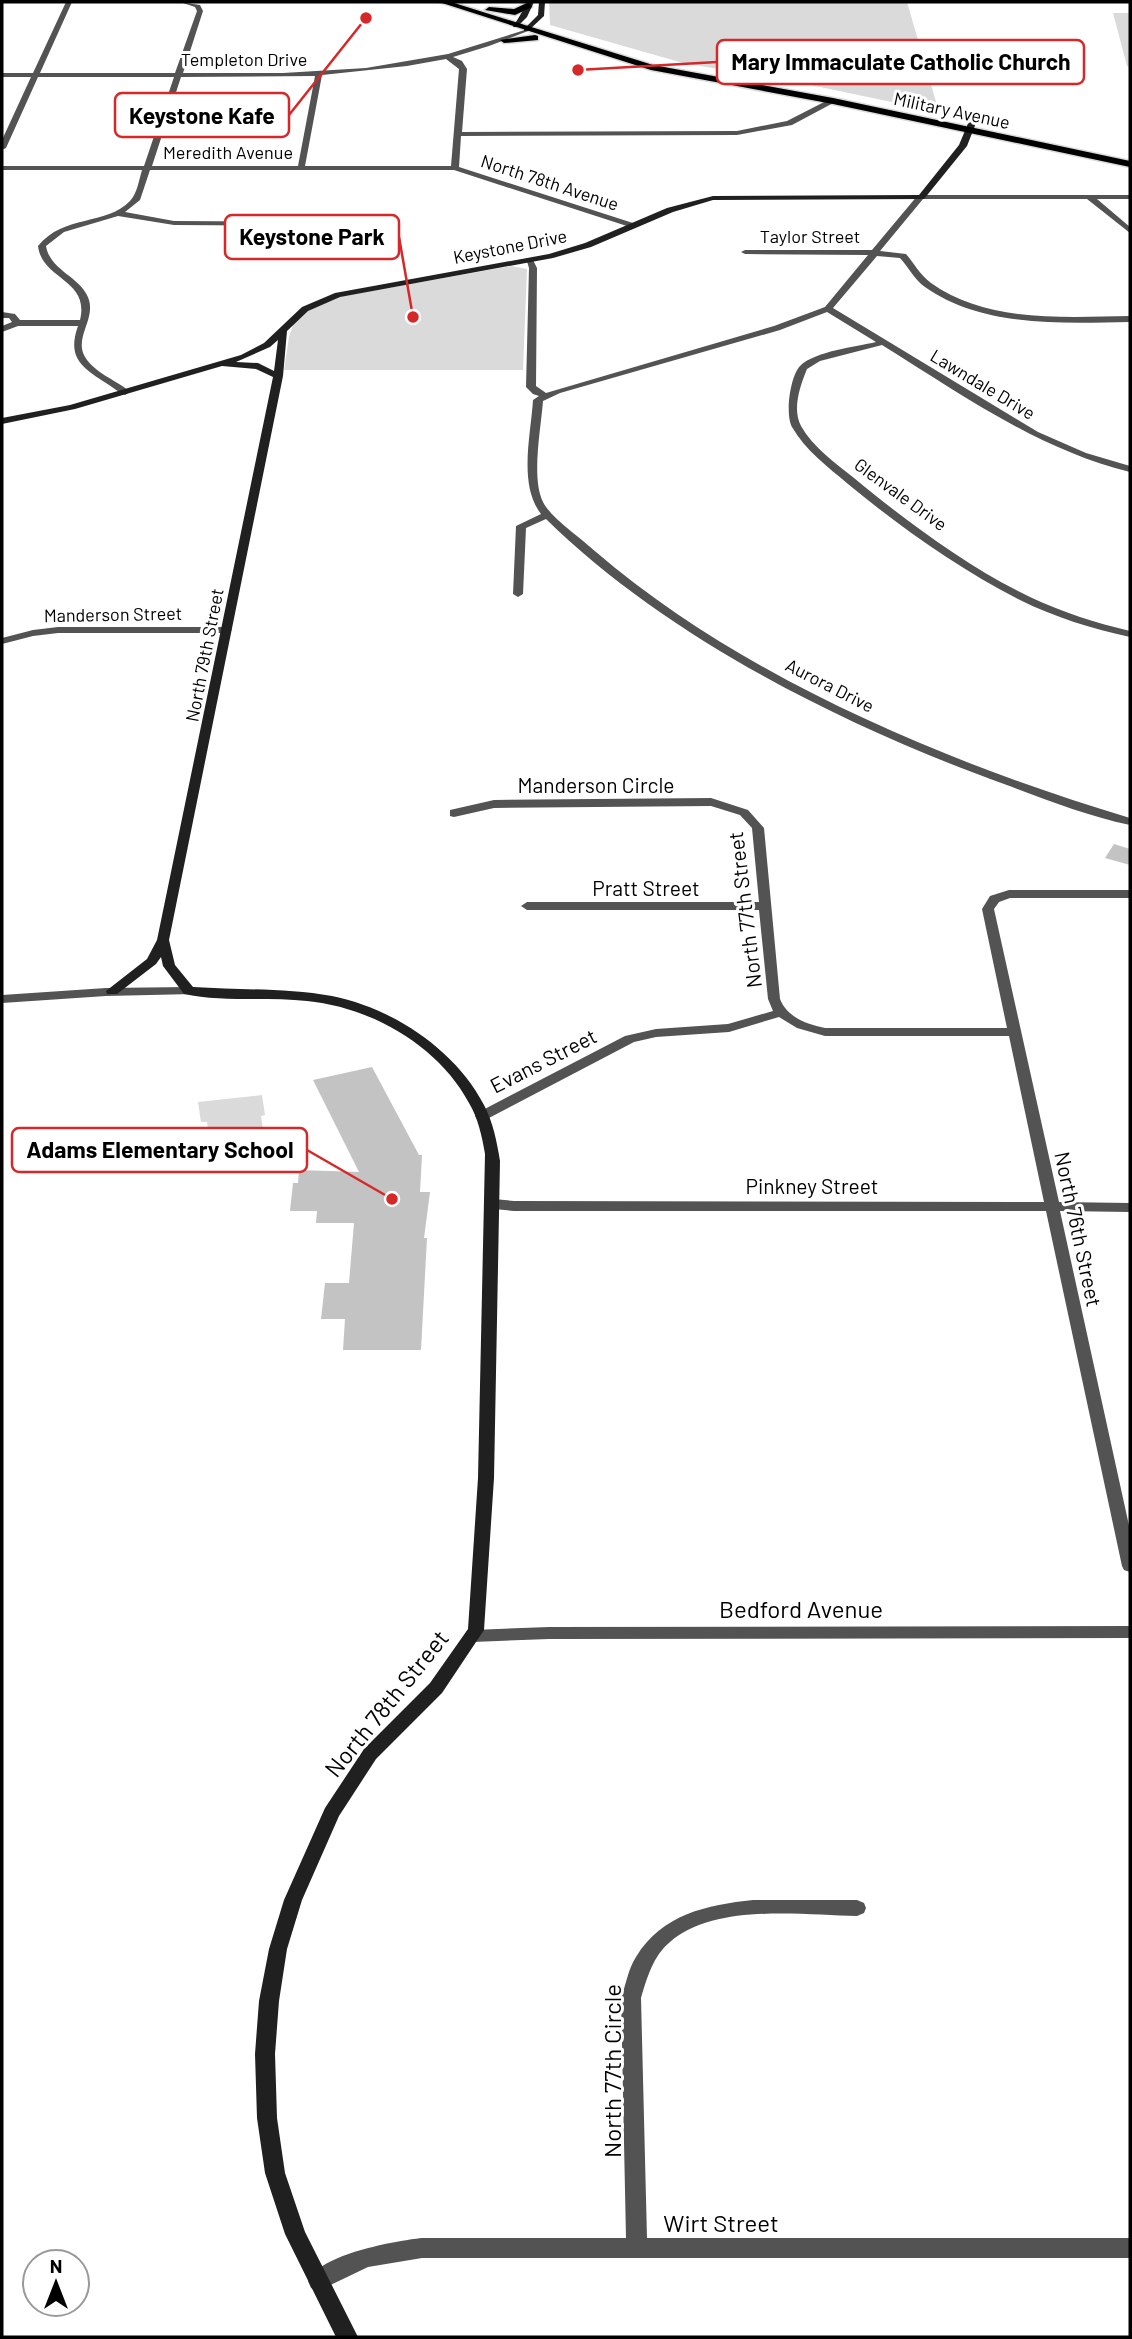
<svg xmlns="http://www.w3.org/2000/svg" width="1132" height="2339" viewBox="0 0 1132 2339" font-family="Barlow,sans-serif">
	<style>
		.green { fill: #dadada }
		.building { fill: #c3c3c3 }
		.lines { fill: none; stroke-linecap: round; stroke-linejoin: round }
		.primary-casing { stroke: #dbdbdb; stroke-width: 3 }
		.street { fill: #535353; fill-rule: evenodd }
		.secondary { fill: #202020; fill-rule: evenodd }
		.primary { fill: #000; fill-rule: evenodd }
		.labels { text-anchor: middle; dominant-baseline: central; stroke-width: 6; stroke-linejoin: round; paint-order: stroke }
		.far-street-label { font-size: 18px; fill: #000; stroke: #fff }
		.street-label { font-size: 21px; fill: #000; stroke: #fff }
		.near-street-label { font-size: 24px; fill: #000; stroke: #fff }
		.leader { fill: none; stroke: #d62828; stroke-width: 2.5 }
		.callout-dot { fill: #d62828; stroke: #fff; stroke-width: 2.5 }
		.callout { fill: #fff; stroke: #d62828; stroke-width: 2.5 }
		.callout-label { font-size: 23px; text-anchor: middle; font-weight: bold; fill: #000 }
	</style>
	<rect width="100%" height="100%" fill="#fff"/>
	<path class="green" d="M549 2H907L939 112 806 84 683 63 550 25Z
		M1113 13H1130V67L1127 66Z
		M512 266 527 269 523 370H284L289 337 294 322 307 311 337 297Z
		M262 1095 265 1115 261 1116 266 1149 211 1155 207 1122H201L198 1102Z"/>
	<path class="building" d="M1114 844 1130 849V865L1105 858Z
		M372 1067 419 1155H422L420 1192H430L424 1238H427L421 1350H343L345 1319H321L325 1283H349L354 1223H316L317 1211H290L293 1183H298L299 1170 359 1172 313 1080Z"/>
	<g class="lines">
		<g class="primary-casing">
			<path id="primary" d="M439 2H451L653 65 833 98 1130 161V167L833 104 651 70Z
				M529 2 532 7 515 15 485 10 489 7 514 9Z
				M535 35 538 36V40L504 43 500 40Z"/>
		</g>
		<path class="street" d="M66 2H72L40 73H175L197 11 195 7 180 2 200 5 203 11 183 73H283L366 68 448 54 528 29V31L489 46 453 57 462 61 467 69 462 132 737 131 787 121 830 99 837 101 792 125 737 135 461 136 459 167 636 224V228H633L454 170H150L140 200 125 212 174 221 309 222 339 228 335 230 309 226 174 225 118 216 64 232 46 246C50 271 82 277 89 300 95 320 74 338 85 357 94 372 115 380 128 390L130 392 125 395C118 392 113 387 106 383 81 367 67 357 78 326H18L2 332V326L12 322 9 318H2V312L15 314 20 320H80C90 279 42 280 38 246 64 214 106 226 130 201 137 194 139 180 142 170H2V166H144L174 77H38L6 148 2 150V140L31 77H2V73H33ZM446 59 459 69 451 166H305L322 75 407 66ZM315 76 298 166H152L181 77Z
			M918 195H1130V199H1097L1130 227V233L1087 199H923L880 251 906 254C914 263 920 275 931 283 987 323 1064 317 1130 316V322C1063 323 983 328 925 287 915 280 909 268 900 258L877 256 833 308 1038 432 1086 453 1130 466V472C1039 450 961 394 882 345L820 361 807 369C800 386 792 409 801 426 813 447 835 463 854 478 906 521 969 568 1030 597 1062 612 1096 623 1130 631V637C1093 629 1054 617 1020 600 959 569 900 527 848 484 828 467 805 450 792 427 785 414 790 377 800 366 815 351 856 347 876 342L827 312 780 330 560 393 543 401C541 428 531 478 543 502 551 518 581 538 596 552 743 678 947 763 1130 818V825C1087 816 1045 799 1004 784 846 727 667 638 546 519L526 528 523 594 518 597 513 594 516 526 541 514C518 484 531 435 533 400L539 396 533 394 526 387 529 268 526 258H532L537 268 536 386 546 393 774 326 825 307 868 255 745 254 741 252 745 250H872Z
			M58 627H227L232 630 227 633H58L33 636 2 644V638L33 630Z
			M711 798 748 810 764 828 780 999C787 1017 806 1024 825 1028H1007L982 909 990 896 1009 890H1130V898H1010L999 902 994 909 1059 1202 1130 1203V1212L1060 1211 1130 1530V1572L1124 1570 1122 1566 1046 1211H514L494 1209 487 1204 494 1199 514 1201 1044 1202 1009 1036H825L797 1028 779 1017 729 1032 656 1037 634 1042 487 1119H477L475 1116 477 1113 625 1036 656 1029 728 1024 773 1011 768 999 759 910H527L521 906 527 902H759L752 828 740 815 711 806 494 808 454 817 450 816V810L494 800Z
			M189 987 195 991 194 994 106 996 2 1003V995L106 988Z
			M1130 1626V1638L549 1639 473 1642 467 1641 465 1636 467 1631 473 1630 549 1627Z
			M753 1900H857L864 1903 866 1908 864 1913 857 1916C802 1915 714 1903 670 1942 653 1956 647 1978 641 1998L647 2238H1130V2258H422L368 2267 318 2291 311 2288 308 2281C320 2254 395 2241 422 2238H626L621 1998C626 1985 628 1969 636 1957 662 1914 707 1905 753 1900Z"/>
		<path class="secondary" d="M528 2H534L527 17 517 27H513Z
			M539 2H545L544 16 528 31H524V29L538 15Z
			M969 121 976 123 967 146 924 199 713 200 673 212 591 247 553 258 340 297 308 311 287 331 283 376 169 940 175 965 193 987C239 990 286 988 332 996 392 1008 455 1049 484 1105 493 1122 497 1142 500 1161L494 1478 484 1630 442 1693 376 1759 339 1816 302 1900 287 1949 279 2001 275 2054 277 2118 285 2173 305 2232 358 2337H336L285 2234 265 2173 257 2118 255 2054 259 2001 269 1949 284 1900 325 1808 364 1749 430 1683 468 1629 478 1478 485 1154C482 1136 478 1118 469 1103 438 1045 370 1007 307 1001 269 997 220 1002 184 994L163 966 161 957 156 964 117 994H107L106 991 147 959 157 940 273 377 256 369 222 366 75 409 2 424V418L70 405 241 355 264 343 302 307 335 293 549 254 585 243 667 208 713 196 919 195 959 145ZM278 340 274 371 258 363 236 362 270 347Z"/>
		<use href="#primary" class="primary"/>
	</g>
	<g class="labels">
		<g class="far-street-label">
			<text x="244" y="59">Templeton Drive</text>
			<text transform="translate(952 110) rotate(12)">Military Avenue</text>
			<text x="228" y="152">Meredith Avenue</text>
			<text transform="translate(550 182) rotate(18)">North 78th Avenue</text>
			<text x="810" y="236">Taylor Street</text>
			<text transform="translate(510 246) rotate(-11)">Keystone Drive</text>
			<text transform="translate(983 384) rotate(31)">Lawndale Drive</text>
			<text transform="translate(901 494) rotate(36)">Glenvale Drive</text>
			<text transform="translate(113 614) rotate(-1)">Manderson Street</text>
			<text transform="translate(204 655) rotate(-79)">North 79th Street</text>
			<text transform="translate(830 685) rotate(27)">Aurora Drive</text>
		</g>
		<g class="street-label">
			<text x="596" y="784">Manderson Circle</text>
			<text x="646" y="887">Pratt Street</text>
			<text transform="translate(744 910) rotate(-97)">North 77th Street</text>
			<text transform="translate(543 1060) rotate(-27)">Evans Street</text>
			<text x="812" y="1185">Pinkney Street</text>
			<text transform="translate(1079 1229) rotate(78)">North 76th Street</text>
		</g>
		<g class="near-street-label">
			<text x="801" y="1608">Bedford Avenue</text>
			<text transform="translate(386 1703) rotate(-51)">North 78th Street</text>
			<text transform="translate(611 2071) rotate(-90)">North 77th Circle</text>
			<text x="721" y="2222">Wirt Street</text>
		</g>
	</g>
	<path class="leader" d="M578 70L717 62M366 18L289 115M413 317L399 237M392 1199L307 1150"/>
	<g class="callout-dot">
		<circle cx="578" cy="70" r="7"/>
		<circle cx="366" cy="18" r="7"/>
		<circle cx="413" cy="317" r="7"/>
		<circle cx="392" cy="1199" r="7"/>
	</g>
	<g class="callout">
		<rect x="717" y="40" width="367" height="44" rx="7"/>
		<rect x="115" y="93" width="174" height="44" rx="7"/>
		<rect x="225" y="215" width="174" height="44" rx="7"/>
		<rect x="12" y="1128" width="295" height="44" rx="7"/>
	</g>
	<g class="callout-label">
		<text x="901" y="70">Mary Immaculate Catholic Church</text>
		<text x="202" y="124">Keystone Kafe</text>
		<text x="312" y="245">Keystone Park</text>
		<text x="160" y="1158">Adams Elementary School</text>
	</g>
	<rect width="1132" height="2339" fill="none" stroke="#000000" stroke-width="7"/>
	<g transform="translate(56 2283)"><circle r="33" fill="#ffffff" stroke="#999999" stroke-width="2"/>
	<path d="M0-5L12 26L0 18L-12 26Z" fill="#000000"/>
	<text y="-10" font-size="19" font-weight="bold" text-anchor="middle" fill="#000000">N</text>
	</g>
</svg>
